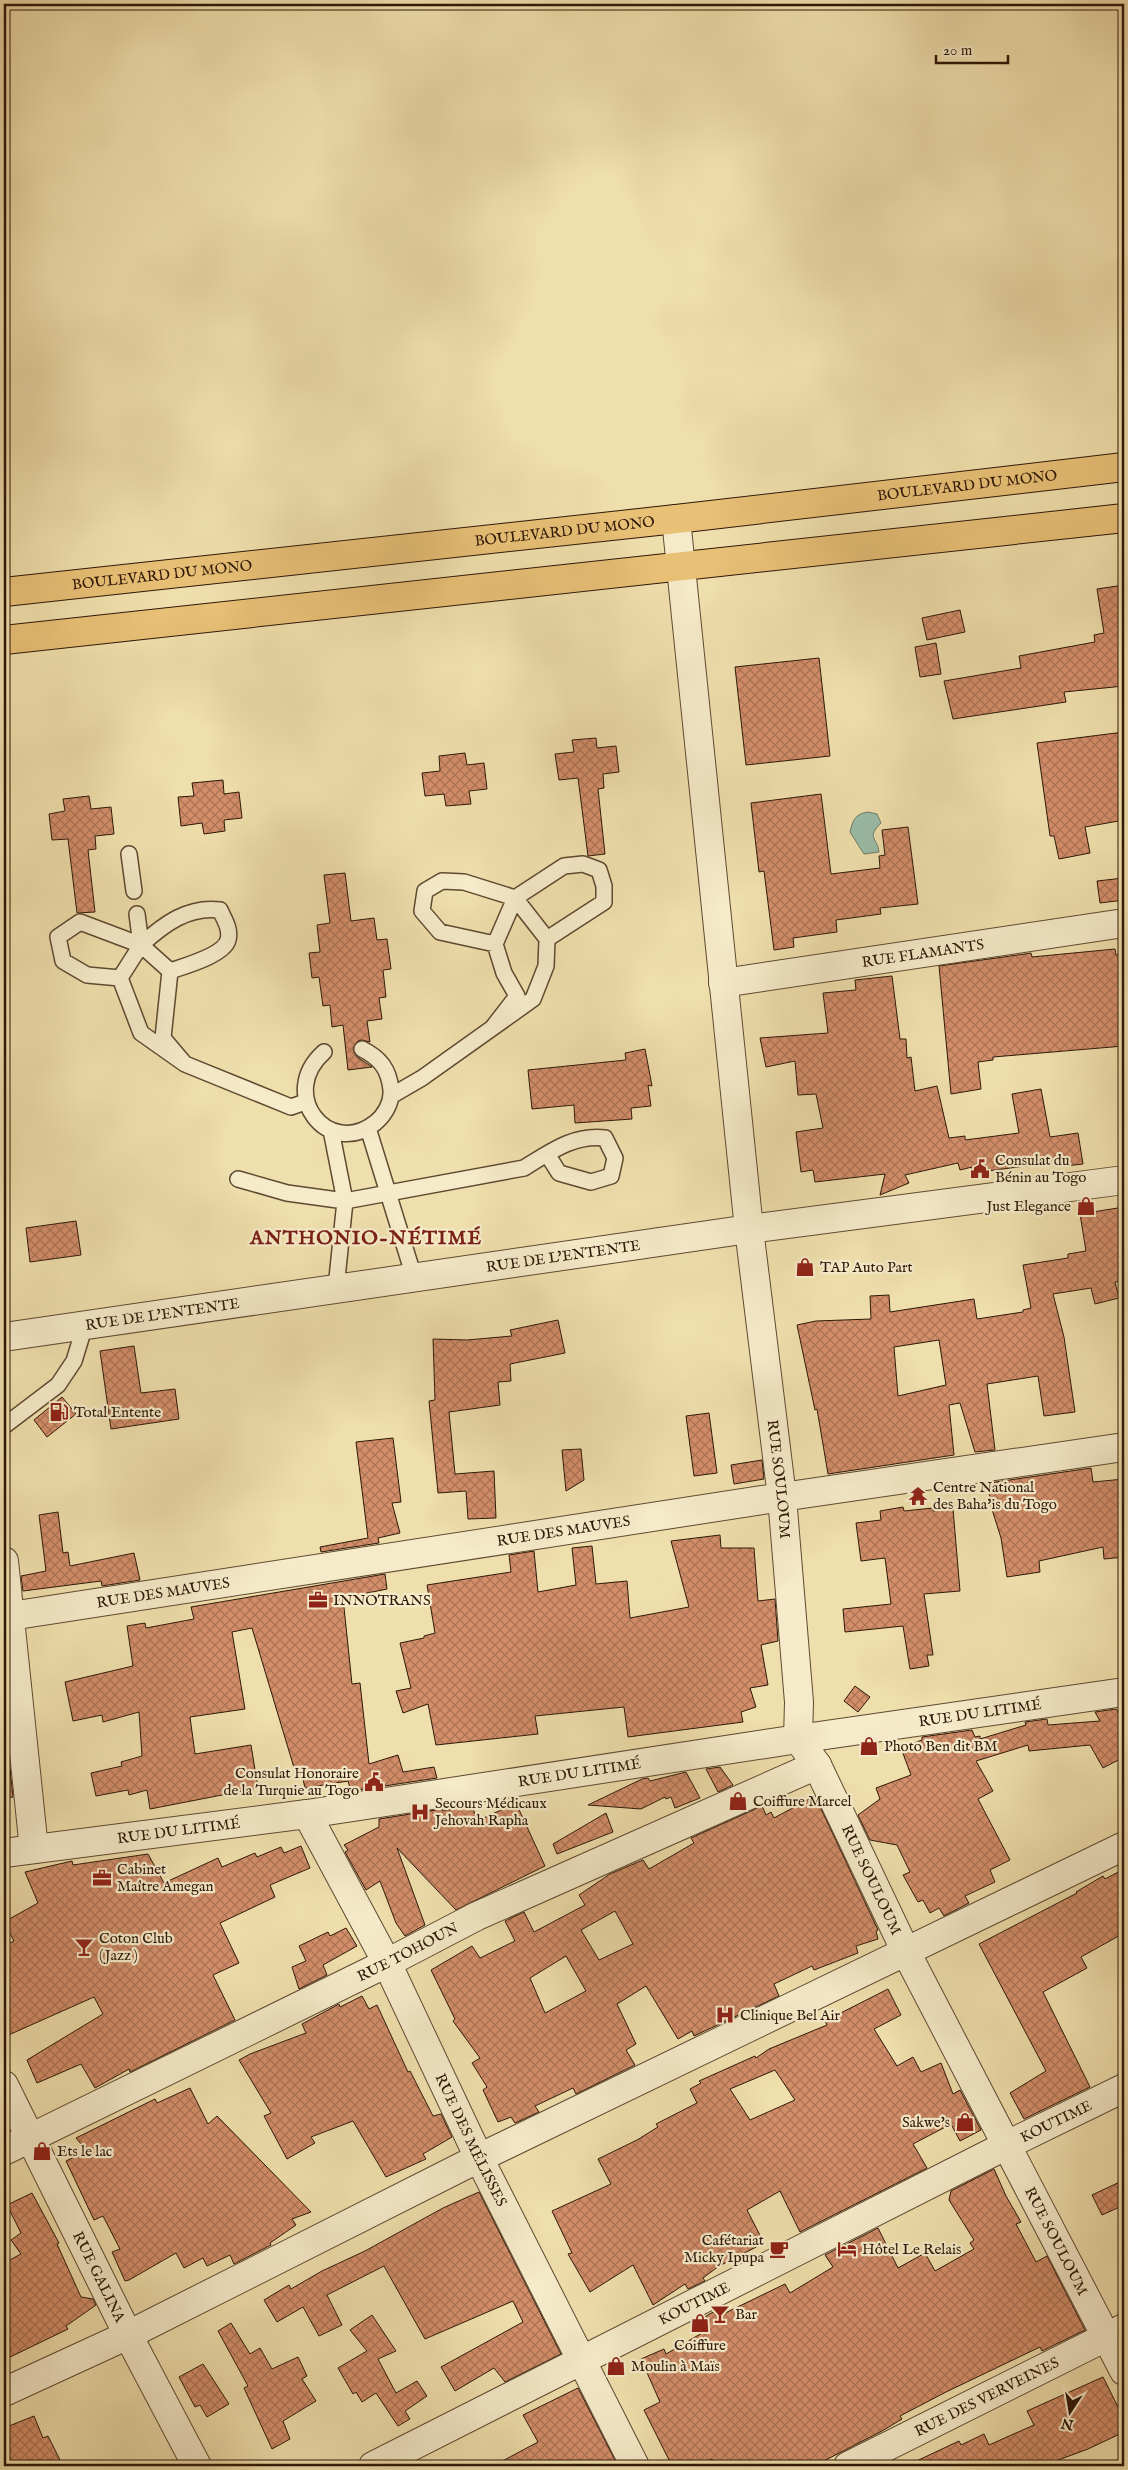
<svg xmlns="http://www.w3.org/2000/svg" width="1128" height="2470" viewBox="0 0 1128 2470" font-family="'IM FELL English',serif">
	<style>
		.water { fill: #9abda9; stroke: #6f7b69 }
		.building { fill: url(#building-cross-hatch); stroke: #2e1708; fill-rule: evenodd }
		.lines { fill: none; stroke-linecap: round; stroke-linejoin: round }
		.service-casing { stroke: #5e4931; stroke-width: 18 }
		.minor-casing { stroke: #5e4931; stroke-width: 30 }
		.tertiary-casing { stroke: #5e4931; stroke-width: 30 }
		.trunk-casing { stroke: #2e1708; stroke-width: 30 }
		.service { stroke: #f5eac9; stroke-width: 15 }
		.minor { stroke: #f5eac9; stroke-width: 28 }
		.tertiary { stroke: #f5eac9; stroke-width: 28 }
		.trunk { stroke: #e8c076; stroke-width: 28 }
		.labels { text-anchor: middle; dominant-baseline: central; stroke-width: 4.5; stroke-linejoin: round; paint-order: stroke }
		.street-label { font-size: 15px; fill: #2e1708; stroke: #f5eac9 }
		.poi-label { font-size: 15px; fill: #2e1708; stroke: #f5eac9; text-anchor: start }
		.district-label { font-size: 20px; font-weight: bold; letter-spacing: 1px; fill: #7a1f14; stroke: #f5eac9 }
	</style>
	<defs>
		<pattern id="building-cross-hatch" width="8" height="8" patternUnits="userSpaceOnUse" patternTransform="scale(1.25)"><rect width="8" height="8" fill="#d38e6a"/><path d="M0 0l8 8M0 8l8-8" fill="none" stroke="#ac7355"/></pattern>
	</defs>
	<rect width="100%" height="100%" fill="#efdfac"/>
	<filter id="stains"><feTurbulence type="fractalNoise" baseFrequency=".004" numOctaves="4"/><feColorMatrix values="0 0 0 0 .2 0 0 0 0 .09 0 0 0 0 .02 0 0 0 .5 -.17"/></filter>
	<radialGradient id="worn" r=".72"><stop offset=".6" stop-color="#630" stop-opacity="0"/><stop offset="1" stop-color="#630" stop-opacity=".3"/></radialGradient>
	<path class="water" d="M868 812 877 814 881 823C866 838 877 837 879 852L864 854 850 832C853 820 855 814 868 812Z"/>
	<path class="building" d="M1124 585V686L1064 692 1066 702 953 719 944 681 1021 668 1019 656 1095 642 1094 635 1104 633 1097 589Z
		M960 610 965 632 927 640 922 618Z
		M936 643 941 674 920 677 915 647Z
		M819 658 830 756 746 765 735 667Z
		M1124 732V820L1085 827 1090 853 1059 859 1054 836H1050L1037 743Z
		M596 738 597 748 616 746 619 772 603 774 604 788 598 789 605 854 588 856 578 778 559 780 555 754 574 752 572 740Z
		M465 753 467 765 484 763 487 789 469 791 471 804 446 806 444 794 425 796 422 773 440 771 439 756Z
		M223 780 224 794 239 792 242 818 224 820 225 831 204 834 202 823 181 826 178 797 194 796 192 783Z
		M821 794 831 874 880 868 879 856 885 855 882 830 908 827 918 904 880 908 881 914 836 920 837 932 793 938 794 947 774 950 764 871 759 872 751 803Z
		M89 796 91 809 111 807 114 834 95 836 96 849 88 850 95 912 77 913 68 839 52 840 49 814 65 811 63 799Z
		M345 873 351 921 374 918 377 940 387 939 391 969 383 970 386 997 379 998 382 1019 367 1021 370 1042 362 1040 358 1041 353 1049 357 1057 372 1067 348 1070 343 1025 332 1027 330 1005 323 1006 319 977 312 978 309 953 320 952 317 925 330 923 324 875Z
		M1124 878V900L1100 903 1097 881Z
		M1115 949 1116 955 1124 954V1046L993 1057V1060L978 1062 981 1089 951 1094 939 966 1025 954 1031 953 1032 957Z
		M892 976 900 1039H906L907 1058 911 1057 915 1091 937 1086 949 1138 965 1136V1140L1019 1133 1012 1094 1041 1089 1050 1137 1078 1133 1083 1164 1065 1166 1064 1161 972 1173V1167L960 1170 958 1163 905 1175 909 1183 880 1195 885 1174 815 1182 813 1170 801 1172 796 1132 823 1128 816 1094 798 1095 795 1061 766 1067 760 1038 828 1033 823 993 856 990 855 980Z
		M645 1049 652 1086 648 1085 651 1106 631 1108 632 1119 575 1123 574 1105 532 1109 528 1070 626 1060 625 1053Z
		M1124 1207V1281L1115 1282 1119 1298 1095 1304 1091 1288 1053 1294 1064 1337 1075 1412 1044 1416 1038 1376 987 1384 995 1450 975 1452 960 1403 949 1405 954 1455 828 1474 817 1409 815 1410 797 1325 816 1321 871 1319 870 1296 889 1295 890 1312 974 1299 977 1319 1023 1312V1310L1031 1308 1023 1265 1068 1258V1254L1086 1251 1080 1214ZM939 1340 946 1385 898 1396 894 1347Z
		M76 1221 81 1255 30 1262 26 1228Z
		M558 1320 565 1353 510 1364 511 1381 498 1382 500 1405 449 1412 455 1474 494 1471 496 1518 468 1519 466 1491 438 1493 429 1401 435 1400 433 1339 467 1340 512 1336 510 1330Z
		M134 1346 141 1393 175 1389 179 1419 111 1429 100 1351Z
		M62 1397 76 1414 47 1437 34 1420Z
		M709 1413 717 1473 694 1476 686 1416Z
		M393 1438 401 1502 392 1503 400 1533 378 1538 379 1543 321 1552 320 1547 368 1538 356 1442Z
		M581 1449 584 1480 566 1491 562 1450Z
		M762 1460 764 1479 734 1484 731 1465Z
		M1091 1468 1093 1482 1124 1479V1557L1104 1559 1103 1547 1039 1561 1040 1572 1007 1577 1001 1538 990 1503 989 1483Z
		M903 1507 904 1511 933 1508V1511L953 1509 960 1591 924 1594 933 1655H927L929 1666 910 1669 903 1626 845 1632 843 1609 891 1604 885 1558 861 1561 856 1523 881 1520 880 1511Z
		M58 1512 63 1553 68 1552 70 1566 134 1553 140 1580 102 1586 101 1581 23 1591 21 1576 46 1571 39 1515Z
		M720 1535 721 1548H754L758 1601 775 1599 778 1641 761 1645 768 1685 750 1688 756 1707 741 1712 743 1722 628 1737 624 1707 535 1716 538 1734 436 1745 428 1704 403 1713 396 1691 411 1688 400 1643 424 1638V1636L435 1633 427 1585 511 1572 509 1555 534 1551 538 1592 576 1585 572 1548 592 1546 596 1584 627 1581 630 1618 689 1607 671 1541Z
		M385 1574 387 1589 343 1598 352 1684 360 1683 369 1764 398 1755 403 1772 434 1767 437 1778 351 1791 348 1781 305 1788 303 1779H300L295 1771 252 1628 232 1632 245 1709 190 1717 195 1754 251 1745 258 1788 150 1809 147 1790 129 1795 128 1790 96 1796 91 1773 122 1766 121 1762 142 1756 139 1712 103 1722 102 1715 73 1721 65 1682 133 1666 127 1626 145 1623 146 1628 194 1619 191 1607Z
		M855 1686 870 1697 858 1712 844 1701Z
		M1116 1709 1124 1721V1757L1103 1768 1090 1745 1029 1751 1028 1745 976 1761 993 1791 978 1799 1010 1860 990 1870 995 1882 965 1896 969 1903 944 1916 939 1908 930 1913 923 1900 918 1902 903 1875 910 1872 897 1845 870 1840 858 1815 880 1799 876 1788 911 1775 901 1748 922 1740V1737L972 1730 975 1737 980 1736V1739L1026 1725 1025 1722 1047 1719 1048 1725 1100 1721 1095 1712Z
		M720 1767 733 1785 718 1792 706 1769Z
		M10 1769 13 1797 4 1798V1770Z
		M686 1772 700 1798 675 1808 671 1797 666 1799 665 1797 641 1809 588 1805 642 1779 648 1778 650 1781Z
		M815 1796 878 1930 876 1931 878 1939 856 1946 858 1953 814 1970 812 1966 774 1984 779 1996 694 2036 692 2031 678 2039 646 1986 617 2004 636 2044 626 2050 635 2065 576 2094 573 2088 535 2106 539 2112 515 2123 511 2117 498 2122 483 2090 487 2087 472 2063 480 2058 453 2021 455 2019 431 1970 472 1946 480 1958 515 1941 505 1921 524 1912 534 1932 585 1905 579 1895 610 1874 643 1860 649 1869 694 1843 691 1838 762 1806 766 1815 771 1812 774 1818ZM615 1911 633 1944 599 1960 581 1930ZM566 1956 586 1991 545 2013 530 1978Z
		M516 1803 545 1866 456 1910 397 1848 425 1925 405 1936 396 1923 380 1881 366 1890 345 1852 348 1850 344 1845 379 1827V1819L442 1809 443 1811 472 1805 477 1821Z
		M606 1813 613 1832 557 1854 553 1844Z
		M301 1846 310 1868 270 1885 275 1897 220 1923 239 1963 213 1975 235 2020 130 2072 129 2069 95 2088 81 2064 37 2083 27 2060 103 2014 94 1997 4 2037V1946L14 1941 4 1922 38 1903 25 1872 72 1861 73 1865 148 1854 164 1883 218 1858 222 1867 255 1853 257 1857 281 1847 284 1853Z
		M1124 1869V1933L1081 1957 1087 1968 1043 1992 1090 2087 1024 2119 1010 2093 1046 2071 979 1944 1077 1893 1076 1892 1103 1876 1105 1879Z
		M346 1928 357 1946 323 1965 327 1975 299 1989 292 1967 306 1961 299 1946 328 1932 330 1936Z
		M888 1989 901 2015 874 2029 897 2066 913 2057 921 2072 941 2063 953 2094 960 2090 981 2130 960 2141 951 2124 913 2144 927 2168 800 2232 780 2191 747 2210 764 2243 719 2266 703 2278 705 2281 688 2289 685 2284 653 2305 633 2265 590 2292 568 2254 572 2253 552 2211 611 2184 598 2159 637 2140 658 2127 656 2124 697 2103 690 2089 701 2083 699 2081 755 2056 756 2058 769 2049 827 2025 825 2021ZM775 2070 795 2100 750 2120 730 2089Z
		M362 1996 369 2009 377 2005 408 2072 410 2071 433 2116 441 2114 452 2137 423 2154 426 2159 386 2177 353 2121 311 2137 315 2143 287 2159 264 2116 271 2113 239 2060 250 2054 306 2033 302 2024 339 2004 340 2007Z
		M190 2088 208 2124 217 2116 311 2212 292 2219 296 2225 270 2243 271 2245 234 2264 230 2255 207 2266 203 2258 184 2268 176 2253 129 2280 125 2281 112 2252 120 2249 103 2216 94 2220 66 2161 87 2151 76 2138 155 2099 157 2103Z
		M994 2169 1006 2196 1021 2222 1016 2224 1036 2262 1047 2256 1085 2330 1042 2351 1040 2347 946 2392 900 2416 902 2419 882 2431 814 2466H716L712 2459 696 2466H672L644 2410 660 2402 641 2359 664 2349 666 2354 702 2333 696 2322 720 2308 723 2314 785 2284 790 2293 833 2267 825 2255 878 2228 898 2268 925 2253 935 2271 974 2249 970 2243 974 2240 949 2200 951 2191Z
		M1124 2180V2205L1102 2215 1092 2195Z
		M479 2192 561 2354 505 2382 494 2368 455 2391 441 2367 523 2322 513 2301 425 2339 384 2266 327 2295 342 2325 319 2336 303 2307 277 2322 264 2300 289 2285 291 2289 322 2271 365 2251 443 2208Z
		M32 2193 59 2243 57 2244 81 2297 93 2299 96 2305 66 2326 68 2329 4 2360V2263L21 2254 11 2240 21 2233 7 2205Z
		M372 2315 396 2351 378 2359 396 2393 417 2381 427 2396 405 2411 410 2419 398 2426 376 2393 362 2402 356 2392 353 2394 338 2368 367 2351 350 2330Z
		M231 2323 250 2354 260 2348 272 2369 298 2357 307 2376 302 2379 316 2401 283 2421 290 2439 272 2449 244 2388 248 2386 218 2331Z
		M203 2364 229 2404 207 2417 200 2405 195 2407 179 2377Z
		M1103 2377 1124 2419V2432L1088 2449 1042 2466H906L959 2441 961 2445 984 2434 989 2445 1034 2425 1027 2411Z
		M578 2388 618 2466H493L538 2442 523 2415Z
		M34 2416 43 2438 48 2436 63 2466H13L4 2443V2428Z"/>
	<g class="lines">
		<g class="service-casing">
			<path id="service" d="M129 854 134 891
				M141 945 80 922 58 937 63 961 87 975 120 978 141 1033 185 1064 163 1038 170 971 141 945C164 924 188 906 220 910 224 919 231 929 228 940 224 955 185 966 170 971
				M120 978 141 945 137 914
				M493 1027 517 996 504 973 495 944 440 932 422 911 425 891 442 881 464 882 515 898 564 866 583 864 599 870 604 886V902L547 939
				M324 1052C277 1094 328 1159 375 1123 385 1115 392 1102 391 1090 389 1069 380 1058 362 1049
				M185 1064 291 1107 305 1102
				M391 1096 422 1078 533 999 546 966 547 939 515 898 495 944
				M368 1128 414 1277
				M331 1130 345 1201 336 1288
				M238 1179 287 1193 345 1201 524 1168C550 1152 574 1134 605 1138L615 1158 611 1176 591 1182 559 1173 547 1154
				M4 1426 58 1385 74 1361 85 1325"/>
		</g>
		<g class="minor-casing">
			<g id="minor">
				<path id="s1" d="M723 983 1124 923"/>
				<path id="s2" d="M749 1229 782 1497 799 1702 798 1739 817 1765 906 1952 1124 2371"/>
				<path d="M4 1561 34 1849"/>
				<path id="s3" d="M4 1617 782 1497 1124 1447"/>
				<path id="s4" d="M307 1814 387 1963 479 2158 635 2466"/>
				<path id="s5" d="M4 1853 307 1814 798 1739 1124 1692"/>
				<path id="s6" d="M4 2085 128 2335 197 2466"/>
				<path id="s7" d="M4 2151 387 1963 477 1916 817 1765"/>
				<path d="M4 2392 128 2335 479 2158 1124 1846"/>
				<path id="s8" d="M373 2466 1007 2145 1124 2088"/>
				<path id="s9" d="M848 2466 1124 2328"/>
			</g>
		</g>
		<g class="tertiary-casing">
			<g id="tertiary">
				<path d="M676 519 749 1229"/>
				<path id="s10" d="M4 1337 749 1229 1124 1180"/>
			</g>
		</g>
		<g class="trunk-casing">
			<g id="trunk">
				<path id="s11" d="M4 592 676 519 1124 467"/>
				<path d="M4 640 1124 518"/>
			</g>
		</g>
		<use href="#service" class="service"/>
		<use href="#minor" class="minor"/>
		<use href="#tertiary" class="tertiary"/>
		<use href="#trunk" class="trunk"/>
	</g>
	<defs>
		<g id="civic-bare" transform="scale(1.5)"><path d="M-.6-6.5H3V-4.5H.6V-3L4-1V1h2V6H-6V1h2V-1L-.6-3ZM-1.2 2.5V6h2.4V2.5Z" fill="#8f2418" stroke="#f5eac9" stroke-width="2.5" paint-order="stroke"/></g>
		<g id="shop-bare" transform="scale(1.5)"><path d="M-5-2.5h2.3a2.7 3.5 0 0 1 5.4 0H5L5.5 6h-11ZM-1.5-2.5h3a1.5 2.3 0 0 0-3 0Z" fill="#8f2418" stroke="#f5eac9" stroke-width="2.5" paint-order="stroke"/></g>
		<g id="fuel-bare" transform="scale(1.5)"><path d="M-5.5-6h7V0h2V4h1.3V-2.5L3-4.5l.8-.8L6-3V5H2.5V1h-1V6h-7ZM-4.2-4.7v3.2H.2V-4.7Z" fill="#8f2418" stroke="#f5eac9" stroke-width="2.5" paint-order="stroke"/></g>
		<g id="temple-bare" transform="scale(1.5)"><path d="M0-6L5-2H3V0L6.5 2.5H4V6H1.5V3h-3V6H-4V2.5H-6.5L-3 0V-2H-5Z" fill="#8f2418" stroke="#f5eac9" stroke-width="2.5" paint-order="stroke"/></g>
		<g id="office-bare" transform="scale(1.5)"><path d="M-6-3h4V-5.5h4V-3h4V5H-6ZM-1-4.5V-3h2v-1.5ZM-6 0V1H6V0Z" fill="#8f2418" stroke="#f5eac9" stroke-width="2.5" paint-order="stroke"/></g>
		<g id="hospital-bare" transform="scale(1.5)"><path d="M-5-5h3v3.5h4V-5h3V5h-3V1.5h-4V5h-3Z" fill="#8f2418" stroke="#f5eac9" stroke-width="2.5" paint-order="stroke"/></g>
		<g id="bar-bare" transform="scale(1.5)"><path d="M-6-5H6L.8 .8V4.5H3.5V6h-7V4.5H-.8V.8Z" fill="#8f2418" stroke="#f5eac9" stroke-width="2.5" paint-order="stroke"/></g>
		<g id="cafe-bare" transform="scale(1.5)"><path d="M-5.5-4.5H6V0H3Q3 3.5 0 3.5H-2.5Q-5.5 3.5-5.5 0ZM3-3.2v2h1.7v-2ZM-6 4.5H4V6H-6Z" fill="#8f2418" stroke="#f5eac9" stroke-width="2.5" paint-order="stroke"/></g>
		<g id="hotel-bare" transform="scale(1.5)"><path d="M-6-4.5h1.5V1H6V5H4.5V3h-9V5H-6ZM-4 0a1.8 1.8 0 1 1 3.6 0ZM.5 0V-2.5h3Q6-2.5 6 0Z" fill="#8f2418" stroke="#f5eac9" stroke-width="2.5" paint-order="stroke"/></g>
	</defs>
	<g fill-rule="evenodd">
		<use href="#civic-bare" x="980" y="1169"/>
		<use href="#shop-bare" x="1086" y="1206"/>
		<use href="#shop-bare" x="805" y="1267"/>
		<use href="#fuel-bare" x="59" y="1412"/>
		<use href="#temple-bare" x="918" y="1496"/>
		<use href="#office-bare" x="318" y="1600"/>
		<use href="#shop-bare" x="869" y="1746"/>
		<use href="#civic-bare" x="374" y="1782"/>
		<use href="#shop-bare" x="738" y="1801"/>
		<use href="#hospital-bare" x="420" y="1812"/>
		<use href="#office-bare" x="102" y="1878"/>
		<use href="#bar-bare" x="84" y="1947"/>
		<use href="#hospital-bare" x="725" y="2015"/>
		<use href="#shop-bare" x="965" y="2122"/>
		<use href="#shop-bare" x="42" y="2151"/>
		<use href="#cafe-bare" x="779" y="2249"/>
		<use href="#hotel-bare" x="847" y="2249"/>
		<use href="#bar-bare" x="720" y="2314"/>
		<use href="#shop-bare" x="700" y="2323"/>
		<use href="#shop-bare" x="616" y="2366"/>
	</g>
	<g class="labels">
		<g class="street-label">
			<text stroke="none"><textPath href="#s11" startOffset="969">BOULEVARD DU MONO</textPath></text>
			<text stroke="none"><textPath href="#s11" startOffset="564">BOULEVARD DU MONO</textPath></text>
			<text stroke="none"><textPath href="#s11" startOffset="159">BOULEVARD DU MONO</textPath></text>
			<text stroke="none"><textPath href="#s1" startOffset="202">RUE FLAMANTS</textPath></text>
			<text stroke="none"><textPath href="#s10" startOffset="565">RUE DE L'ENTENTE</textPath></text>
			<text stroke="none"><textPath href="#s10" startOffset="160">RUE DE L'ENTENTE</textPath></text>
			<text stroke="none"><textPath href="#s2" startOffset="252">RUE SOULOUM</textPath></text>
			<text stroke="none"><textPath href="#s3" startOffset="566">RUE DES MAUVES</textPath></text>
			<text stroke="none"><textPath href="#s3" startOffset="161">RUE DES MAUVES</textPath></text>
			<text stroke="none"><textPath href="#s5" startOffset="986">RUE DU LITIMÉ</textPath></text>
			<text stroke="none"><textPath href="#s5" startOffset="581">RUE DU LITIMÉ</textPath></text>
			<text stroke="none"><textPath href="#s5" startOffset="176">RUE DU LITIMÉ</textPath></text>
			<text stroke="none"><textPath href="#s2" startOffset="672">RUE SOULOUM</textPath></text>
			<text stroke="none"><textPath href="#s7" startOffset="450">RUE TOHOUN</textPath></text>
			<text stroke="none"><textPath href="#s8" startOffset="765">KOUTIME</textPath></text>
			<text stroke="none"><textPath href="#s4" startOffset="365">RUE DES MÉLISSES</textPath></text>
			<text stroke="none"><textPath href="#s2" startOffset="1078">RUE SOULOUM</textPath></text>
			<text stroke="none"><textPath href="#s6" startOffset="214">RUE GALINA</textPath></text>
			<text stroke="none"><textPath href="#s8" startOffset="360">KOUTIME</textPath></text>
			<text stroke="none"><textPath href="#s9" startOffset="155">RUE DES VERVEINES</textPath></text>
		</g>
		<g class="poi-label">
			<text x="995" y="1160">Consulat du<tspan x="995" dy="17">Bénin au Togo</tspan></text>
			<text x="1071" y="1206" text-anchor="end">Just Elegance</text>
			<text x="820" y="1267">TAP Auto Part</text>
			<text x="74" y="1412">Total Entente</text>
			<text x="933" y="1487">Centre National<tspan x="933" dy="17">des Baha'is du Togo</tspan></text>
			<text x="333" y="1600">INNOTRANS</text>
			<text x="884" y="1746">Photo Ben dit BM</text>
			<text x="359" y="1773" text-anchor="end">Consulat Honoraire<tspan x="359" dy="17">de la Turquie au Togo</tspan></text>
			<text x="753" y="1801">Coiffure Marcel</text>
			<text x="435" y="1803">Secours Médicaux<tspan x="435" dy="17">Jehovah Rapha</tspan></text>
			<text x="117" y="1869">Cabinet<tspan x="117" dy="17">Maître Amegan</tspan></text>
			<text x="99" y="1938">Coton Club<tspan x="99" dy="17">(Jazz )</tspan></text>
			<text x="740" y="2015">Clinique Bel Air</text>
			<text x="950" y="2122" text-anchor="end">Sakwe's</text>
			<text x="57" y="2151">Ets le lac</text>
			<text x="764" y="2240" text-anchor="end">Cafétariat<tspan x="764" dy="17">Micky Ipupa</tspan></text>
			<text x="862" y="2249">Hôtel Le Relais</text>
			<text x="735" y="2314">Bar</text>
			<text x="700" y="2345" text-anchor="middle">Coiffure</text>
			<text x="631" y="2366">Moulin à Maïs</text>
		</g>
		<g class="district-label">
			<text x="366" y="1238">ANTHONIO-NÉTIMÉ</text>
		</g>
	</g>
	<rect width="1128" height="2470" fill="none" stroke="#efdfac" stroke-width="20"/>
	<rect x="5" y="5" width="1118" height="2460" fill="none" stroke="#2e1708" stroke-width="2.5"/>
	<rect x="10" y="10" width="1108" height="2450" fill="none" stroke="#2e1708"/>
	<g transform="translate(1070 2412) rotate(192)" stroke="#f5eac9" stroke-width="4" paint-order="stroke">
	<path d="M0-4L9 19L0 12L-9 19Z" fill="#2e1708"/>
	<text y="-8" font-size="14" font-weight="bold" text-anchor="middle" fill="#2e1708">N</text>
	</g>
	<path d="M936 55v8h72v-8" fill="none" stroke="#2e1708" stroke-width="2.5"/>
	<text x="943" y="55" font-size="15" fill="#2e1708" stroke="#f5eac9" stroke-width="4" paint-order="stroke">20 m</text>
	<rect width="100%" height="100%" filter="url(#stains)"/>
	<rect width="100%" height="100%" fill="url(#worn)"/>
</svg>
